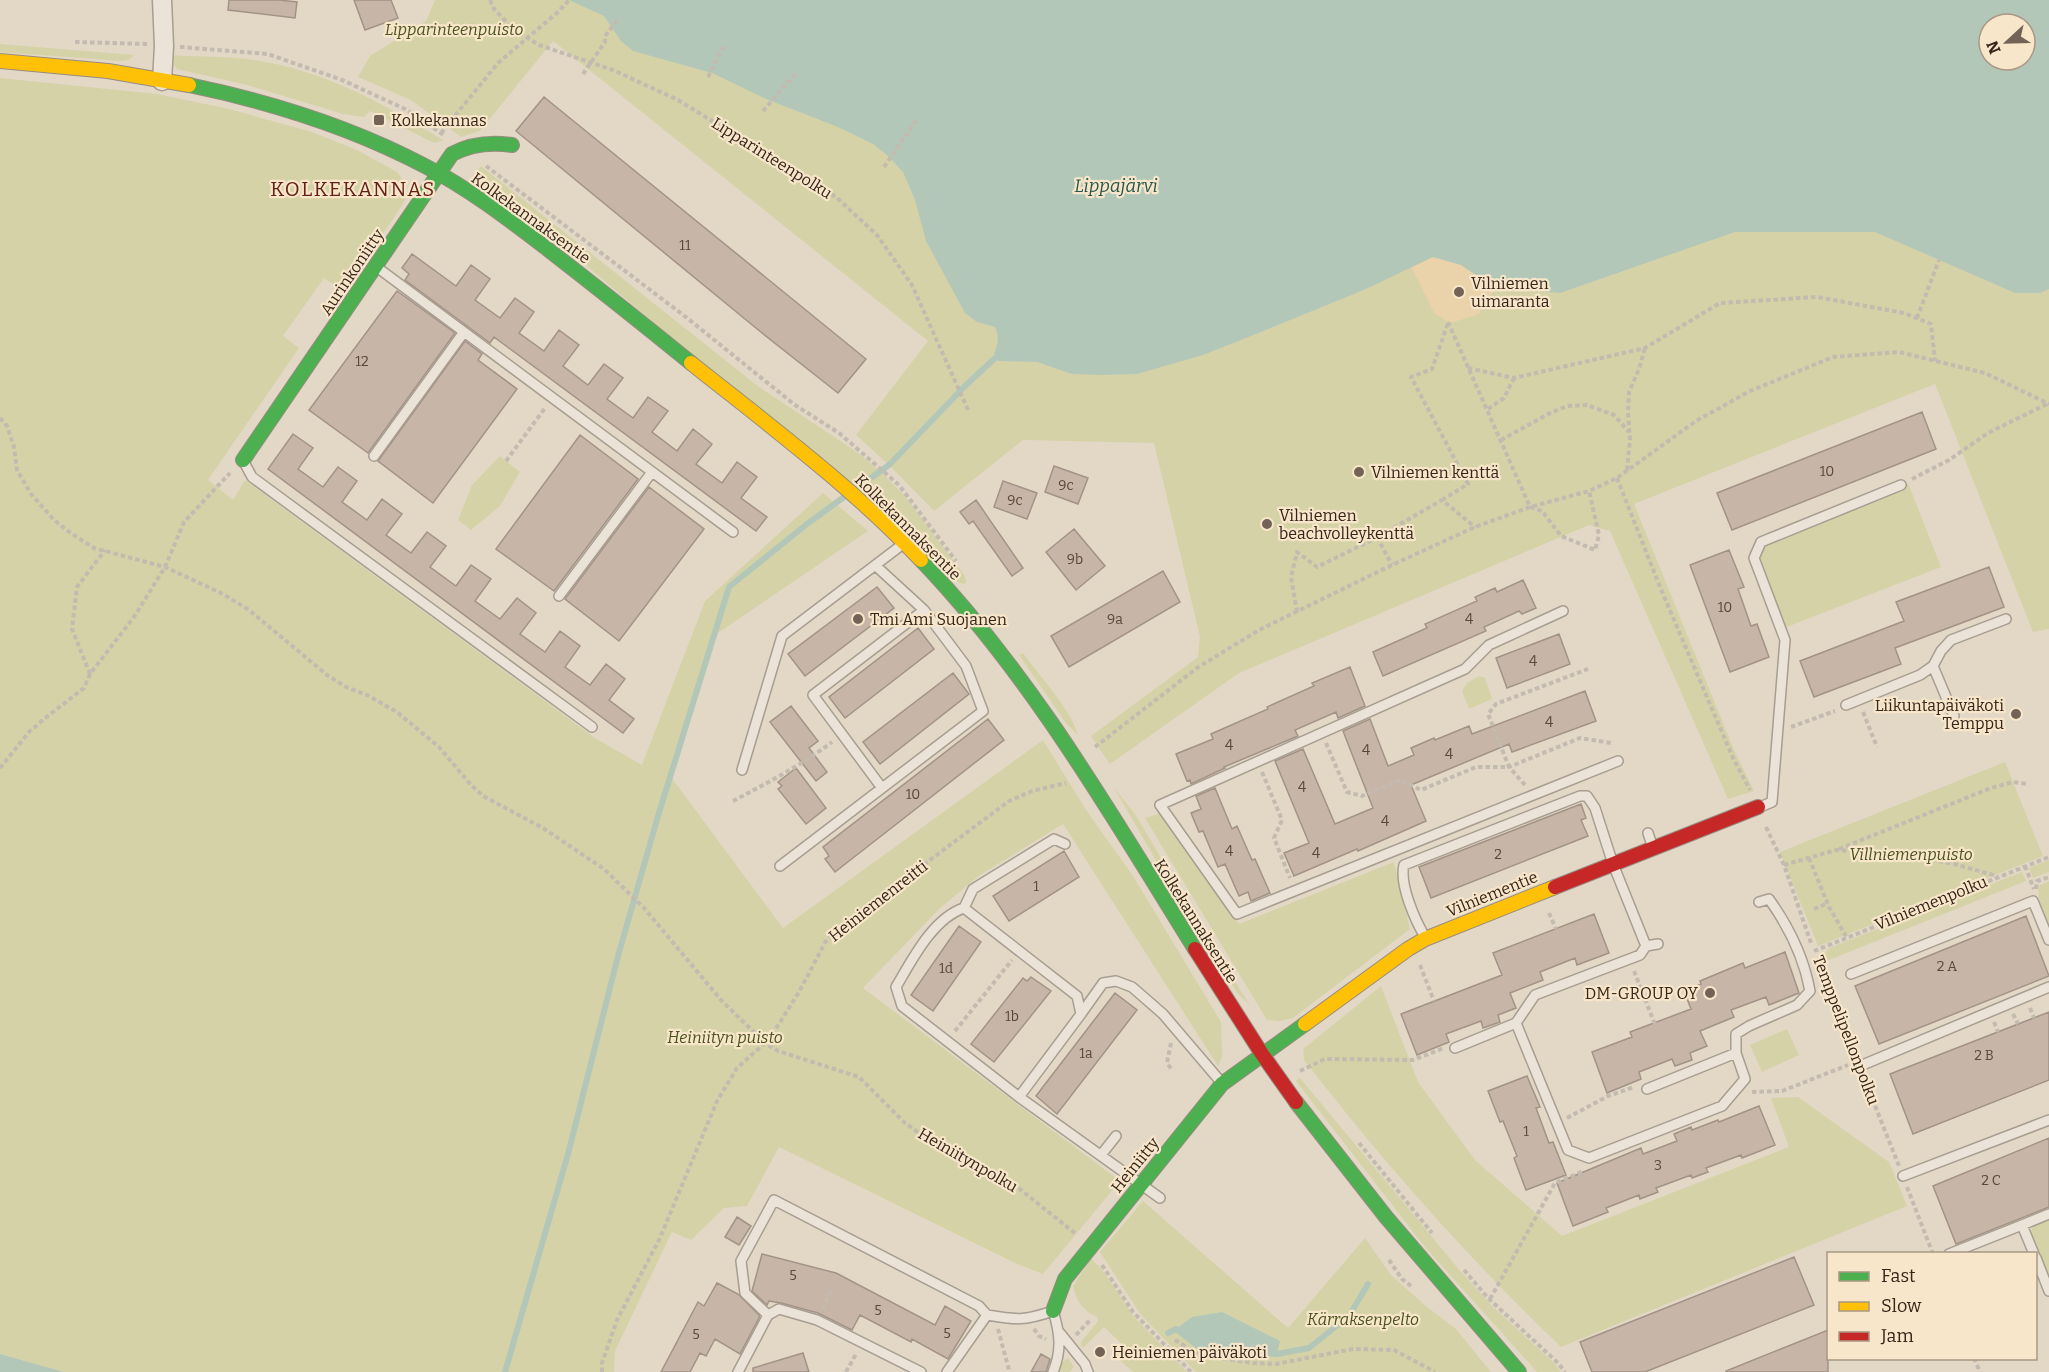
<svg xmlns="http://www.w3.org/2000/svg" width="2049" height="1372" viewBox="0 0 2049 1372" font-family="Bitter,serif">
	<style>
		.green { fill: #d6d2a7; fill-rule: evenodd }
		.sand { fill: #ead2aa }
		.water { fill: #b3c7b9; fill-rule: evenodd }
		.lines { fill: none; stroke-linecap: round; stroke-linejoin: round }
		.stream { stroke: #b3c7b9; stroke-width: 6 }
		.building { fill: #c7b5a7; stroke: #a29386; stroke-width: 1.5 }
		.lane-casing { stroke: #a79d90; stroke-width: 12 }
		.street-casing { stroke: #a79d90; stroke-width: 21 }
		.fast-casing { stroke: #978c80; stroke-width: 16 }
		.slow-casing { stroke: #978c80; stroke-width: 16 }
		.jam-casing { stroke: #978c80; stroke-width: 16 }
		.path { stroke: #c3bab0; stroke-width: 4; stroke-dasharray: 4.5 3; stroke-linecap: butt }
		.lane { stroke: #ebe3d8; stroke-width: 9 }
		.street { stroke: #ebe3d8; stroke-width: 18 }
		.fast { stroke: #4caf50; stroke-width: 14 }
		.slow { stroke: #ffc107; stroke-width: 14 }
		.jam { stroke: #c62828; stroke-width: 14 }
		.poi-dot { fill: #726356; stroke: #f7e6c9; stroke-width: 2 }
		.labels { text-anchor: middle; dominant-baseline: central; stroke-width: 4.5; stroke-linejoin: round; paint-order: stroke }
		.number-label { font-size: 14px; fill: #5a483c }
		.park-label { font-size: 16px; font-style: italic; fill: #4a521e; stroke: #f7e6c9 }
		.poi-label { font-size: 16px; fill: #352419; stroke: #f7e6c9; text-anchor: start }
		.street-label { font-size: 16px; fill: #352419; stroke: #f7e6c9 }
		.water-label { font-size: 18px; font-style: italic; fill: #27564f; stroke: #f7e6c9 }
		.quarter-label { font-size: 20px; letter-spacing: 1.5px; fill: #642016; stroke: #f7e6c9 }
	</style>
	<rect width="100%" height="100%" fill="#e3d8c6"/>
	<path class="green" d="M435 0H2049V629L2033 632 1935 384 1634 504 1734 750 1754 791 1728 799 1610 531 1589 525 1239 673 1110 764 1091 736 1198 657 1200 637 1154 443 1023 440 934 511 889 465 856 435 928 341 553 41 480 131 461 137 411 100 358 77 370 56 426 21ZM1989 24H2025V60H1989Z
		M0 44 134 55 129 60 120 61 0 52Z
		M171 55C198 57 227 56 254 60 324 70 384 104 443 140L434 143 370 111 364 117 343 114 247 85 177 69 170 59Z
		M0 78 157 94 229 109 312 132 357 150 397 172 406 185 405 200 392 221 341 290 324 278 283 336 299 348 208 480 233 500 245 480 595 738 642 765 705 601 823 493 868 531 715 635 671 777 783 928 1043 740 1086 810 1133 876 1221 1022 1222 1057 1218 1066 1063 824 980 875 939 909 863 988 1120 1181 1043 1274 1017 1264 779 1147 747 1206 724 1208 691 1240 672 1232 615 1351 614 1372H64L0 1354Z
		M481 166 759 387 854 450 881 472 904 495 965 576 966 583 964 584 958 582 547 232 473 176Z
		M500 456 520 472 500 506 471 530 458 520 472 485Z
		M1908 483 1941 567 1784 628 1758 563 1762 544Z
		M1023 653C1038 674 1072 711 1078 735L1066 723 1019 655Z
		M1479 676 1485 678 1492 699 1469 709 1462 691 1467 683Z
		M2005 762 2043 856 1818 946 1780 852Z
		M1113 786 1137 817 1172 877 1161 869Z
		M1161 813 1239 924 1394 862 1410 929 1293 1018 1280 1021 1267 1020 1145 818Z
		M2049 860V872L2033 878 2029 868Z
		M2022 872 2026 881 1824 962 1825 953 1829 948Z
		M2049 881V924C2044 911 2035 898 2040 885Z
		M1183 896 1249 1004 1238 994 1181 904Z
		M1381 986 1418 1082 1475 1160 1562 1236 1789 1147 1771 1098 1798 1097 1889 1162 1907 1206 1561 1347C1468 1258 1383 1162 1304 1060L1303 1049Z
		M1787 1029 1799 1055 1762 1072 1750 1045Z
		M1300 1078 1462 1273 1492 1306 1554 1363 1561 1372H1537L1425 1247 1296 1081Z
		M1143 1201 1288 1328 1365 1238 1391 1275 1427 1307 1456 1329 1491 1372H1196L1141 1315 1100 1252Z
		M2049 1216V1282L2031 1235C2031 1222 2038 1221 2049 1216Z
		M1091 1259 1101 1268 1134 1317 1187 1372H1133L1115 1356 1124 1346 1104 1327 1084 1347 1081 1346V1342L1098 1321 1097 1317C1083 1311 1076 1301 1073 1286Z
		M1068 1358 1074 1367 1070 1372H1057L1060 1364Z"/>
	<path class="sand" d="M1433 257 1461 265 1479 277 1502 285 1482 301 1479 314 1454 322H1448L1434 313 1411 266Z"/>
	<path class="water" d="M569 0H2049V289L2040 293H2015L1875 232H1735L1560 293 1518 289 1502 285 1479 277 1461 265 1433 257 1366 289 1251 336 1203 355 1137 374 1101 375 1072 374 1037 362 998 361 994 359C994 345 1002 344 995 327L977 322 965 313 926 241 915 200 903 172 888 156 873 144 838 127 766 99 712 73 633 51 621 41 604 16ZM1989 24H2025V60H1989Z
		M1222 1312 1280 1341 1277 1354 1198 1346 1176 1329 1192 1317Z
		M0 1354 64 1372H0Z"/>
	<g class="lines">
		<path class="stream" d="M857 488 889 465 964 387 994 359
			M1168 1333 1176 1329 1198 1346 1277 1354 1309 1348 1349 1316 1368 1284
			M505 1372 568 1154 618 956 658 816 729 587 807 524 844 497"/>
	</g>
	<path class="building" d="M229 0H279L297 2 295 18 228 10Z
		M354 0H391L398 18 365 30Z
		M544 97 866 359 838 393 762 333 516 131Z
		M412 254 456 286 471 265 490 279 475 300 500 318 515 298 534 312 519 333 544 351 559 330 579 345 563 366 588 385 604 364 623 378 607 399 633 418 648 397 668 411 652 432 677 451 693 429 712 444 696 464 722 483 737 462 757 477 741 498 767 517 756 531 494 337 490 343 405 280 409 274 402 268Z
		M397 291 455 333 368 453 309 410Z
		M465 341 482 354 478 360 517 389 433 503 378 461Z
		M1922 412 1936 449 1732 530 1717 493Z
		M293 434 313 448 298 469 323 487 338 467 357 481 342 502 367 520 382 499 402 514 386 535 411 553 427 532 446 546 430 567 456 586 471 565 491 579 475 601 500 619 517 598 536 613 520 634 545 652 560 631 580 646 565 667 590 685 606 664 625 679 609 700 634 719 623 733 268 469Z
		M580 435 638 479 554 591 496 549Z
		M1054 466 1088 478 1078 504 1045 492Z
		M1003 481 1037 493 1027 519 994 507Z
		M649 487 704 529 619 641 565 599Z
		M976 500 1023 568 1012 576 973 521 969 524 960 512Z
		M1074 529 1105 566 1076 590 1046 552Z
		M1729 550 1744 587 1738 589 1751 626 1757 624 1769 657 1730 672 1690 565Z
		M1989 567 2004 607 1895 648 1901 664 1814 697 1800 661 1904 621 1896 602Z
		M1163 571 1180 602 1069 667 1051 636Z
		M1523 580 1536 608 1522 614 1519 611 1484 627 1486 631 1383 676 1373 652 1427 628 1425 624 1477 601 1475 597 1495 588 1497 592Z
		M877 587 894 608 805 676 788 654Z
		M918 628 934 649 845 718 829 697Z
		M1559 634 1570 664 1507 688 1496 658Z
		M1350 667 1365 706 1338 718 1336 712 1295 730 1298 736 1224 767 1225 768 1191 784 1190 780 1187 781 1176 754 1213 739 1211 734 1268 709 1267 707 1314 686 1312 683Z
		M953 673 969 694 880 764 863 742Z
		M1585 691 1596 721 1512 752 1509 744 1411 785 1426 821 1358 851 1357 849 1294 876 1284 853 1309 843 1275 761 1303 749 1335 824 1373 808 1343 731 1370 719 1388 766 1414 755 1411 748 1434 738 1435 740 1469 726 1472 734Z
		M791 706 818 741 809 748 827 772 816 781 770 722Z
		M988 719 1004 740 835 872 825 859 829 856 823 847Z
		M796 768 826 808 806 824 778 789 782 786 778 782Z
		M1215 788 1232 829 1237 826 1252 860 1255 859 1270 893 1251 901 1248 892 1239 896 1225 864 1218 867 1203 831 1199 832 1191 813 1201 809 1196 796Z
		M1581 804 1586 818 1581 820 1588 836 1431 898 1419 867Z
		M1064 851 1079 877 1009 921 993 896Z
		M1594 914 1609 953 1577 965 1575 958 1540 972 1543 980 1510 993 1516 1008 1498 1015 1500 1022 1483 1028 1481 1021 1446 1034 1449 1042 1417 1055 1401 1014 1502 975 1493 953Z
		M2026 916 2049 976 1879 1044 1855 986Z
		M959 926 981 942 933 1011 911 995Z
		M1785 952 1799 993 1769 1005 1766 997 1731 1010 1734 1017 1700 1031 1707 1046 1690 1053 1692 1060 1675 1066 1672 1059 1639 1072 1641 1079 1607 1093 1592 1052 1632 1037 1630 1032 1691 1009 1684 991 1701 984 1700 981 1743 963 1745 968Z
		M1031 977 1051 991 994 1062 971 1044 1023 978 1027 981Z
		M1115 993 1137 1010 1057 1114 1036 1096Z
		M2049 1012V1080L1913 1134 1890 1074Z
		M1527 1076 1540 1107 1536 1108 1549 1143 1553 1142 1566 1175 1526 1190 1514 1158 1517 1156 1503 1121 1500 1122 1488 1091Z
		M1759 1106 1775 1145 1742 1158 1741 1155 1706 1168 1708 1172 1692 1178 1691 1175 1656 1188 1658 1192 1640 1199 1639 1195 1606 1208 1608 1212 1573 1226 1557 1183 1641 1148 1643 1154 1677 1141 1674 1134 1691 1127 1692 1130 1718 1120 1719 1122Z
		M2049 1138V1207L1956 1244 1933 1186Z
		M737 1217 751 1226 739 1245 725 1237Z
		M762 1254 836 1273 935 1325 945 1306 971 1321 948 1359 912 1339 911 1342 860 1315 852 1330 818 1313 781 1303 769 1301 767 1305 752 1291Z
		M1794 1257 1814 1305 1645 1372H1592L1580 1342Z
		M717 1283 738 1294 760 1316 740 1354 715 1339 706 1356 700 1353 690 1372H661L698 1302 704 1306Z
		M1828 1330V1372H1726V1371Z
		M803 1353 809 1372H753V1368Z
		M1041 1354 1050 1359 1046 1372H1031Z"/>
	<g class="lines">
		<g class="lane-casing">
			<path id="lane" d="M378 268 733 532
				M374 456 464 332
				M244 462 252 477 592 727
				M559 596 652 472
				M1563 611 1489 645 1465 669 1160 805 1237 914 1618 761
				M1933 666 1954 716
				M1846 705 1920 675 1933 666 1941 651 1951 640 2006 619
				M742 770 782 636 903 544
				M882 788 813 695 924 610
				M1760 807 1772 802 1785 640 1754 558 1761 542 1901 485
				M1648 833 1653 848
				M780 866 983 711 966 666 924 610 876 566
				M964 908 973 889 1054 839 1065 844
				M1425 937C1415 920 1399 884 1404 865L1580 796H1587L1595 808 1613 864 1646 946
				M1851 974 2033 901 2049 940
				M1081 1014 1103 983 1116 981 1132 987 1163 1014 1221 1082
				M1455 1048 1516 1023
				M1736 1053V1034L1749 1026 1797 1005 1810 991C1804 958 1789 927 1769 899L1759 902
				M1860 1066 2049 987
				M1647 1089 1736 1053 1745 1079 1722 1106 1589 1158 1568 1150 1516 1023 1535 995 1640 955 1646 946 1658 944
				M1019 1097 1081 1014 1077 996 964 908C933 918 912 960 896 987L902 1006 1019 1097 1160 1198
				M1101 1155 1116 1136
				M1903 1176 2049 1120
				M2022 1225 2049 1214
				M1949 1254 2022 1225 2034 1254
				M2036 1258 2049 1291
				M768 1315 745 1293 741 1261 774 1200 979 1306 987 1315C1017 1320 1024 1321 1053 1311 1060 1333 1062 1350 1053 1372
				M1060 1333 1085 1364 1088 1372
				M738 1372 768 1315 779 1309 817 1320 921 1372
				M947 1372 987 1315"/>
		</g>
		<g class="street-casing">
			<path id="street" d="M162 0 164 46 162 81"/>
		</g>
		<g class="fast-casing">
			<path id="fast" d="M189 85C271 102 351 127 425 166 468 188 507 218 545 247 594 285 643 324 691 363
				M243 460 452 154C471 144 491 142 512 145
				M921 560C1031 675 1111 814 1195 949
				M1296 1102 1386 1217 1519 1372
				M1053 1311 1065 1279 1222 1084 1305 1024"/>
		</g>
		<g class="slow-casing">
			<path id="slow" d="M0 61 108 71 189 85
				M691 363C770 426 851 486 921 560
				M1305 1024 1408 949 1425 939 1555 887"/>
		</g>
		<g class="jam-casing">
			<path id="jam" d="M1555 887 1758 807
				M1195 949 1262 1054 1296 1102"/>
		</g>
		<path class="path" d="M490 0 494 9 513 29 539 45 613 70 678 100 836 197 877 235 912 285 968 410
			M75 42 148 44
			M180 47 268 54 342 80 405 109 444 135
			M583 74 605 42V36L619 18
			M708 77 724 46
			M763 111 798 71
			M441 133 498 63 558 12 569 0
			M486 166 682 314 795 405 839 433 899 485 956 561
			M884 167 919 117
			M1917 318 1939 260
			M1448 322 1530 507 1542 511 1561 536 1595 550 1599 535 1589 491
			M1468 368 1514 378 1645 348 1720 303 1817 297 1904 313 1931 324 1935 361
			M1488 409 1504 398 1514 378
			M0 418 7 426 14 447 17 470 31 494 54 520 72 534 94 548 165 567 223 594 249 610 327 675 346 687 367 695 397 712 439 747 471 785 483 796 543 828 604 869 644 908 721 1000 765 1043 778 1051 859 1077 904 1122 932 1143 1016 1186 1076 1234
			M1501 440 1552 412 1568 406 1587 405 1614 415 1629 432
			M506 461 545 408
			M1627 470 1630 439 1628 412 1629 392 1639 369 1645 348
			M1617 478 1660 587 1733 758 1750 790
			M1912 479 1949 460 1988 433 2047 404
			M1442 500 1468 484 1411 377 1432 369 1448 323
			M1377 537 1392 565
			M1297 612 1291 577 1297 552 1317 567 1374 539 1442 500 1475 527
			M90 674 72 629 77 587 105 550
			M1863 712 1877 747
			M1791 727 1835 711
			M1326 743 1347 792 1362 796 1400 780 1421 790 1476 767H1509L1488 714 1496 704 1588 669
			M1095 747 1197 668 1259 630 1392 565 1475 527 1530 507 1589 491 1617 478 1696 421 1750 391 1833 357 1899 352 1985 373 2049 404
			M0 768 29 732 44 719 84 688 90 674 134 617 165 567 184 522 230 473
			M1262 772 1282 820 1274 838 1290 878
			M1525 785 1509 767 1580 738 1611 743
			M733 801C767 783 802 765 832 742
			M1766 827 1784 865 1811 943
			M1839 849 1991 788 2013 782 2028 784
			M1809 858 1829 907 1847 938
			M1784 865 1836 850 1901 854 1954 864 1997 876
			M2025 866 2034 889
			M2036 889 2037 881 2049 877
			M1814 909 1828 903
			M1549 913 1556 929
			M1814 951 2049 857
			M1818 961 1855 1055
			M1420 965 1434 1001
			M1634 971 1656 1027
			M2030 1008 2034 1018
			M2013 1014 2018 1024
			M1994 1022 1998 1032
			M955 1031 1012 960
			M1171 1043 1167 1063 1172 1070
			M1300 1071 1325 1059 1413 1060 1444 1048
			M1864 1078 1899 1166
			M1752 1092 1782 1091 1848 1065
			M1567 1118 1608 1096 1634 1087
			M1359 1143 1432 1233
			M1907 1187 1933 1254
			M1389 1260 1402 1279 1411 1286
			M1102 1265 1133 1312 1191 1372
			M1464 1270 1488 1298 1558 1363 1565 1372
			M1490 1299 1555 1183 1584 1171
			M823 1309 832 1288
			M998 1329 1009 1370
			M1034 1329 1039 1336 1046 1339
			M1076 1335 1091 1319
			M1175 1340 1199 1355 1253 1363 1276 1364 1353 1349 1394 1350 1435 1372
			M1974 1358 1980 1372
			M602 1372V1363L617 1320 660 1238 717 1101 737 1068 765 1043 779 1024 799 992 827 939 879 898 1009 801 1032 791 1066 783
			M846 1372 856 1354"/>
		<use href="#lane" class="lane"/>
		<use href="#street" class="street"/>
		<use href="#fast" class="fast"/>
		<use href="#slow" class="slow"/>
		<use href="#jam" class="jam"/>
	</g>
	<g class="poi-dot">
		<rect x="373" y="114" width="12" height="12" rx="3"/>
		<circle cx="1459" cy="292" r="6"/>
		<circle cx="1359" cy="472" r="6"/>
		<circle cx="1267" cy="524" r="6"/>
		<circle cx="858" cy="619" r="6"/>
		<circle cx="2016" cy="714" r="6"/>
		<circle cx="1710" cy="993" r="6"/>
		<circle cx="1100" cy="1352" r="6"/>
	</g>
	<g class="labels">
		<g class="number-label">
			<text x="685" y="245">11</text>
			<text x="362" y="361">12</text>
			<text x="1827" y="471">10</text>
			<text x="1066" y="485">9c</text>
			<text x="1015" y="500">9c</text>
			<text x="1075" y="559">9b</text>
			<text x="1725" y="607">10</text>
			<text x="1115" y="619">9a</text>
			<text x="1469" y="619">4</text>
			<text x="1533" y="661">4</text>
			<text x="1549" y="722">4</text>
			<text x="1229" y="745">4</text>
			<text x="1366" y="750">4</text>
			<text x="1449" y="754">4</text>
			<text x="1302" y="787">4</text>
			<text x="913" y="794">10</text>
			<text x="1385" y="821">4</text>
			<text x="1229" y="851">4</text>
			<text x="1316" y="853">4</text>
			<text x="1498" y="854">2</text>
			<text x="1036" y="886">1</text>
			<text x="1947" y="966">2 A</text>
			<text x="946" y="968">1d</text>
			<text x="1012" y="1016">1b</text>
			<text x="1086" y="1053">1a</text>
			<text x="1984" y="1055">2 B</text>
			<text x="1526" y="1131">1</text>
			<text x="1658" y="1165">3</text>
			<text x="1991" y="1180">2 C</text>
			<text x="793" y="1275">5</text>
			<text x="878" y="1310">5</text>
			<text x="947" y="1333">5</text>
			<text x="696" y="1334">5</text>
		</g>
		<g class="park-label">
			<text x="454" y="29">Lipparinteenpuisto</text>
			<text x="1911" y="854">Villniemenpuisto</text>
			<text x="725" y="1037">Heiniityn puisto</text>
			<text x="1363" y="1319">Kärraksenpelto</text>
		</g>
		<g class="poi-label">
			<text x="391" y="120">Kolkekannas</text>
			<text x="1471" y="283">Vilniemen<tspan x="1471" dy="18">uimaranta</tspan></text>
			<text x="1371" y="472">Vilniemen kenttä</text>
			<text x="1279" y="515">Vilniemen<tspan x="1279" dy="18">beachvolleykenttä</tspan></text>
			<text x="870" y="619">Tmi Ami Suojanen</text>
			<text x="2004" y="705" text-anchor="end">Liikuntapäiväkoti<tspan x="2004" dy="18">Temppu</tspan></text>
			<text x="1698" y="993" text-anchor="end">DM-GROUP OY</text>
			<text x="1112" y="1352">Heiniemen päiväkoti</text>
		</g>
		<g class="street-label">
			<text transform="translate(772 158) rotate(32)">Lipparinteenpolku</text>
			<text transform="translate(531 218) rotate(36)">Kolkekannaksentie</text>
			<text transform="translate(352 272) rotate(-56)">Aurinkoniitty</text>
			<text transform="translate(908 527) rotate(45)">Kolkekannaksentie</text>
			<text transform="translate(1492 894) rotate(-22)">Vilniementie</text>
			<text transform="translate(878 901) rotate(-38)">Heiniemenreitti</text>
			<text transform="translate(1931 903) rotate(-22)">Vilniemenpolku</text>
			<text transform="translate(1196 921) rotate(58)">Kolkekannaksentie</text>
			<text transform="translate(1846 1030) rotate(69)">Temppelipellonpolku</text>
			<text transform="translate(968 1160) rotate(30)">Heiniitynpolku</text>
			<text transform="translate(1135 1165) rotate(-51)">Heiniitty</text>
		</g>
		<g class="water-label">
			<text x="1116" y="186">Lippajärvi</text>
		</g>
		<g class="quarter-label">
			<text x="353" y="189">KOLKEKANNAS</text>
		</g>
	</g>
	<rect x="1827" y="1252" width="210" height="108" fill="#f7e6c9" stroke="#a99883" stroke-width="1.5"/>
	<rect x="1839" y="1272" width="30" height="9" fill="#4caf50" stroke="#a99883" stroke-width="1.5"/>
	<text x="1881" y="1282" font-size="18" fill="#352419">Fast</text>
	<rect x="1839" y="1302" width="30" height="9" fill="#ffc107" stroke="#a99883" stroke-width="1.5"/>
	<text x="1881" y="1312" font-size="18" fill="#352419">Slow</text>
	<rect x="1839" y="1332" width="30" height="9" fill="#c62828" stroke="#a99883" stroke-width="1.5"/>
	<text x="1881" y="1342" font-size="18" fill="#352419">Jam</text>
	<g transform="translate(2007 42) rotate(248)"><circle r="28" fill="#f7e6c9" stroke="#a99883" stroke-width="1.5"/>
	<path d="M0-4.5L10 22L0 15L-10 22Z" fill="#726356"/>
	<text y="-9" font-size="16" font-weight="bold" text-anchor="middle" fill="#352419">N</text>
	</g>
</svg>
